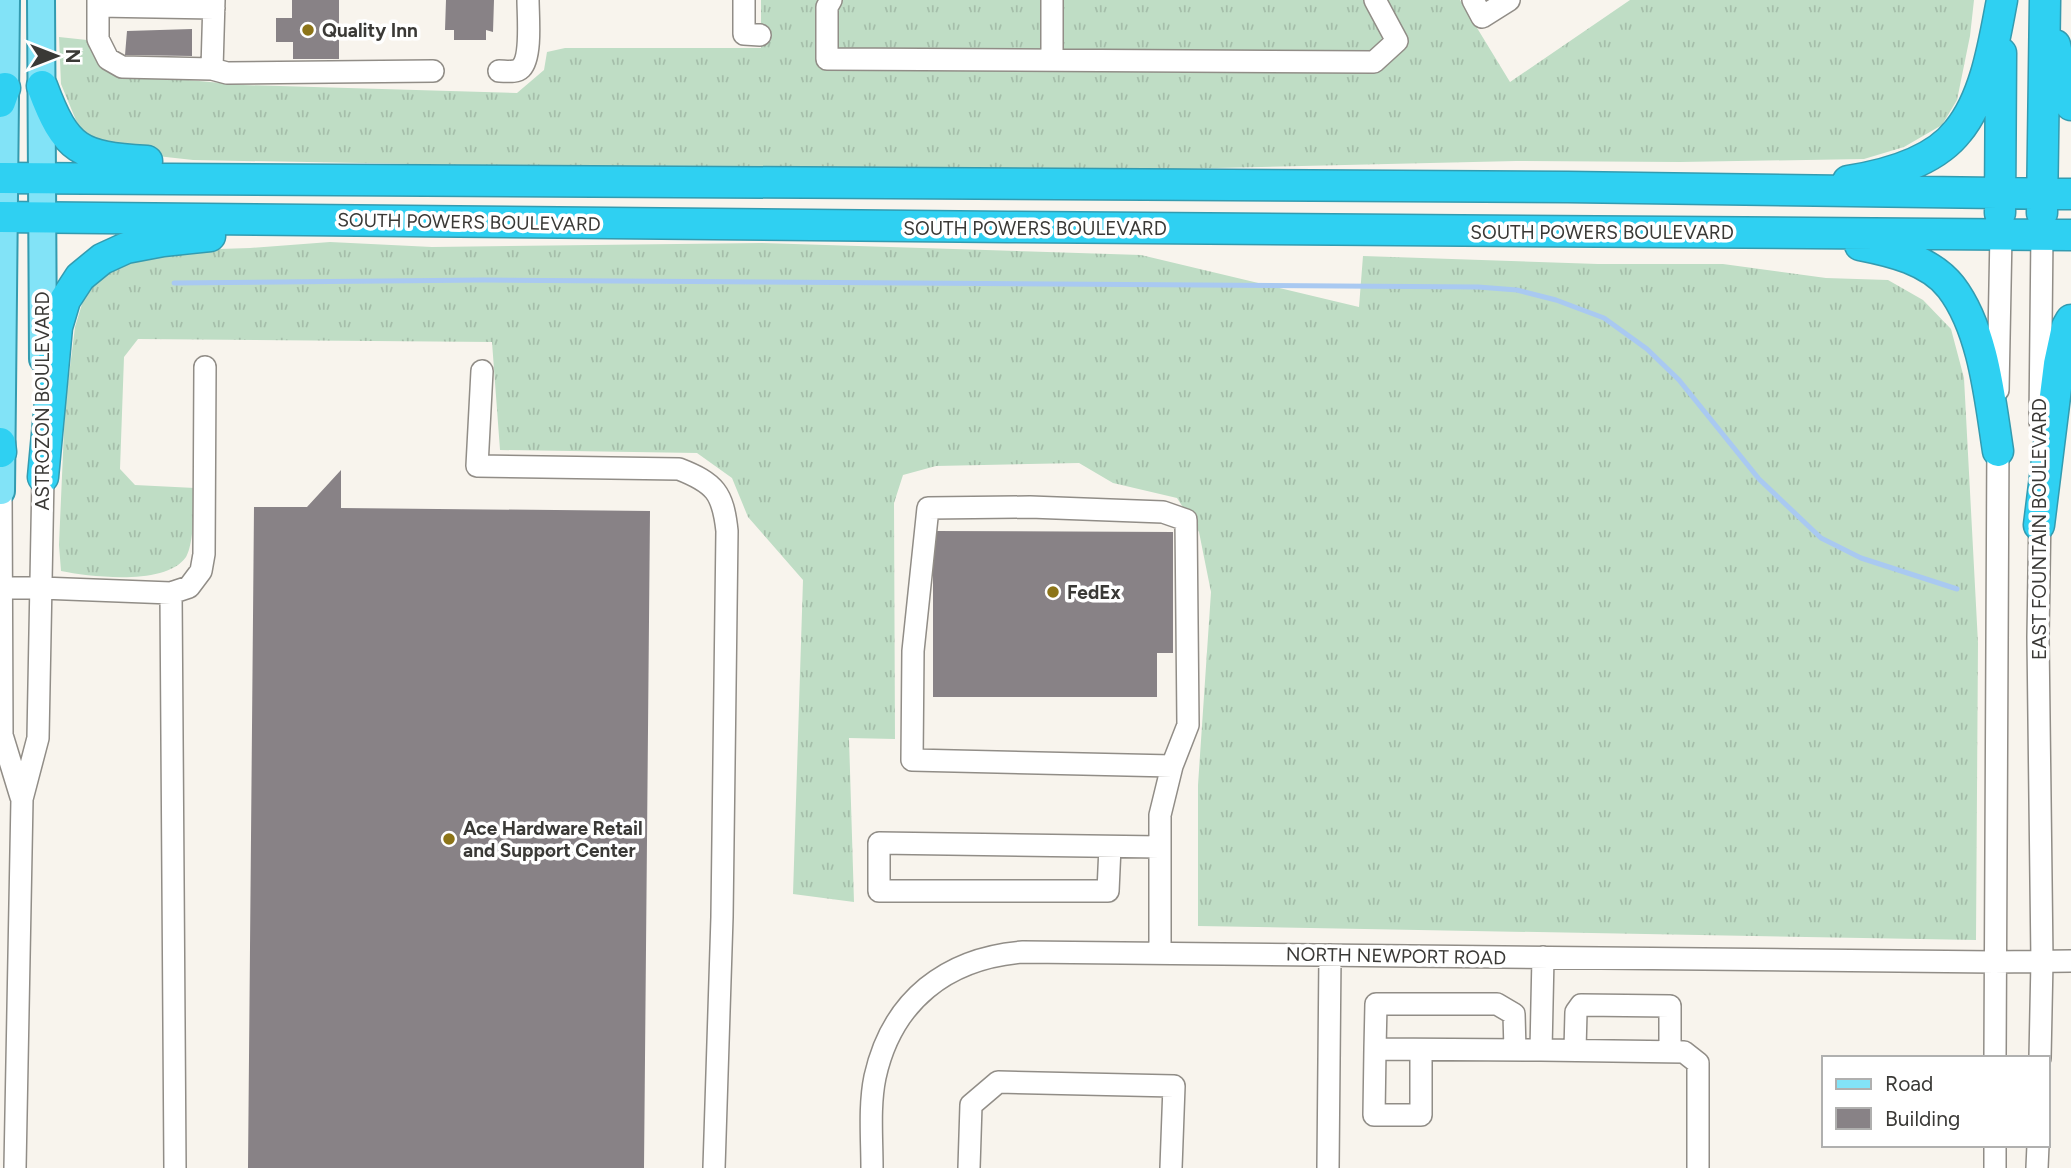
<svg xmlns="http://www.w3.org/2000/svg" width="2071" height="1168" viewBox="0 0 2071 1168" font-family="Figtree,sans-serif">
	<style>
		.grass { fill: url(#grass-tufts) }
		.lines { fill: none; stroke-linecap: round; stroke-linejoin: round }
		.stream { stroke: #a9c9f1; stroke-width: 5 }
		.building { fill: #888286 }
		.minor-casing { stroke: #918d87; stroke-width: 24 }
		.major-casing { stroke: #339bb0; stroke-width: 30 }
		.highway-casing { stroke: #339bb0; stroke-width: 33 }
		.minor { stroke: #fff; stroke-width: 21 }
		.major { stroke: #82e3f7; stroke-width: 26 }
		.highway { stroke: #2fd0f2; stroke-width: 30 }
		.poi-dot { fill: #8c7418; stroke: #fff; stroke-width: 2.5 }
		.labels { text-anchor: middle; dominant-baseline: central; stroke-width: 7; stroke-linejoin: round; paint-order: stroke }
		.poi-label { font-size: 19px; font-weight: bold; fill: #3a3936; stroke: #fff; text-anchor: start }
		.street-label { font-size: 19px; fill: #3a3936; stroke: #fff }
	</style>
	<defs>
		<pattern id="grass-tufts" width="24" height="20" patternUnits="userSpaceOnUse" patternTransform="scale(1.75)"><rect width="24" height="20" fill="#bfddc5"/><path d="M3 7l-1-3M5 7V3M7 7l1-3M15 17l-1-3M17 17v-4M19 17l1-3" fill="none" stroke="#a5beaa"/></pattern>
	</defs>
	<rect width="100%" height="100%" fill="#f8f4ed"/>
	<path class="grass" d="M761 0H1460L1510 82 1630 0H1974L1970 36 1957 100 1942 125 1904 147 1864 159 1680 162 1516 161 1129 170 858 172 193 160 112 151 80 130 61 84 59 37 87 40 104 68 122 74 243 85 517 93 544 70 547 52 565 48H761Z
		M330 242 432 247 762 243 1141 255 1359 307 1363 256 1598 264H1723L1826 278 1888 280 1923 300 1951 329 1964 378 1978 643 1976 940 1198 926V785L1211 592 1199 532 1177 498 1113 483 1079 463 936 466 903 475 894 503 895 739 849 738 854 902 793 894 803 580 748 517 732 478 697 453 500 450 492 342 138 339 124 357 120 469 135 485 195 488C194 504 194 544 186 557 166 586 91 577 61 571L59 545 65 407 75 327 85 294 110 268 130 260 187 250 250 248Z"/>
	<g class="lines">
		<path class="stream" d="M174 283 484 280 1478 287 1517 290 1556 300 1604 318 1647 349 1679 380 1759 479 1821 538 1861 558 1957 589"/>
	</g>
	<path class="building" d="M292 0H339V59H293V42H276V18H292Z
		M446 0H494L493 32 486 30V40H454V30H445Z
		M192 29V56L125 55 127 31Z
		M341 470V508L650 511 644 1168H248L254 507H307Z
		M933 531 1173 532V653H1157V697H933Z"/>
	<g class="lines">
		<g class="minor-casing">
			<path id="minor" d="M98 0V39L108 59 122 67 212 69 214 0
				M744 0V34L760 35
				M831 0 827 7V59L1374 62 1397 41 1375 0
				M1473 0 1482 17 1509 0
				M98 6 214 8
				M1052 60V0
				M212 69 227 73 433 71
				M499 71C506 71 516 73 521 68 532 57 528 15 528 0
				M482 371 477 466 679 469C715 483 723 493 727 531L722 917 714 1168
				M1998 390 2001 234
				M2040 422 2042 234
				M1 491 2 735 21 797
				M2040 510 2038 637 2042 961 2040 1058
				M0 588H41L171 593 189 587 201 571 204 554 205 367
				M171 593 175 1168
				M1110 847 1108 891H879V843L1160 847
				M1160 953V815L1172 766 1188 725 1186 520 1163 512 1030 507 928 508 913 651 912 760 1172 766
				M1543 957 1541 1050 1684 1052 1698 1063V1168
				M1375 1049 1376 1004H1497L1514 1014 1515 1050
				M1421 1050V1115H1374L1375 1049 1541 1050
				M1575 1050 1576 1012 1581 1005 1670 1006V1052
				M1995 1058 1998 439
				M1995 1145V1168
				M15 1168 22 799 38 738 43 477
				M872 1168C872 1138 869 1106 875 1077 892 1000 947 958 1023 952L1994 962 2071 961
				M969 1168 971 1105 998 1082 1174 1086 1171 1168
				M1328 1168 1330 955
				M2037 1168 2038 1145"/>
		</g>
		<g class="major-casing">
			<path id="major" d="M41 0 43 359
				M1 491 6 0"/>
		</g>
		<g class="highway-casing">
			<path id="highway" d="M2055 45 2065 91 2071 105
				M42 86C66 151 80 157 147 161
				M0 102 5 88
				M0 178 1568 187 2071 194
				M1848 181C1886 175 1934 162 1958 131 1986 97 1994 42 2002 0
				M2000 213 2001 53
				M2042 213 2045 0
				M0 217 1008 227 2071 235
				M1860 245C1891 251 1930 260 1951 287 1984 330 1990 400 1998 451
				M0 443 1 452
				M43 477 57 327 65 300 80 277 102 259 126 248 163 241 210 236
				M2039 525 2059 364 2067 327 2071 320"/>
		</g>
		<use href="#minor" class="minor"/>
		<use href="#major" class="major"/>
		<use href="#highway" class="highway"/>
	</g>
	<g class="poi-dot">
		<circle cx="308" cy="30" r="7"/>
		<circle cx="1053" cy="592" r="7"/>
		<circle cx="449" cy="839" r="7"/>
	</g>
	<g class="labels">
		<g class="poi-label">
			<text x="322" y="30">Quality Inn</text>
			<text x="1067" y="592">FedEx</text>
			<text x="463" y="828">Ace Hardware Retail<tspan x="463" dy="22">and Support Center</tspan></text>
		</g>
		<g class="street-label">
			<text transform="translate(469 222) rotate(1)">SOUTH POWERS BOULEVARD</text>
			<text x="1035" y="228">SOUTH POWERS BOULEVARD</text>
			<text x="1602" y="232">SOUTH POWERS BOULEVARD</text>
			<text transform="translate(42 401) rotate(-90)">ASTROZON BOULEVARD</text>
			<text transform="translate(2039 529) rotate(-90)">EAST FOUNTAIN BOULEVARD</text>
			<text transform="translate(1396 956) rotate(1)">NORTH NEWPORT ROAD</text>
		</g>
	</g>
	<rect x="1822" y="1056" width="228" height="91" fill="#ffffff" stroke="#b0b0af" stroke-width="2"/>
	<rect x="1836" y="1079" width="35" height="10" fill="#82e3f7" stroke="#b0b0af" stroke-width="2"/>
	<text x="1885" y="1091" font-size="21" fill="#3a3936">Road</text>
	<rect x="1836" y="1108" width="35" height="21" fill="#888286" stroke="#b0b0af" stroke-width="2"/>
	<text x="1885" y="1126" font-size="21" fill="#3a3936">Building</text>
	<g transform="translate(56 56) rotate(90)" stroke="#ffffff" stroke-width="5" paint-order="stroke">
	<path d="M0-5L12 26L0 18L-12 26Z" fill="#3a3936"/>
	<text y="-10" font-size="19" font-weight="bold" text-anchor="middle" fill="#3a3936">N</text>
	</g>
</svg>
